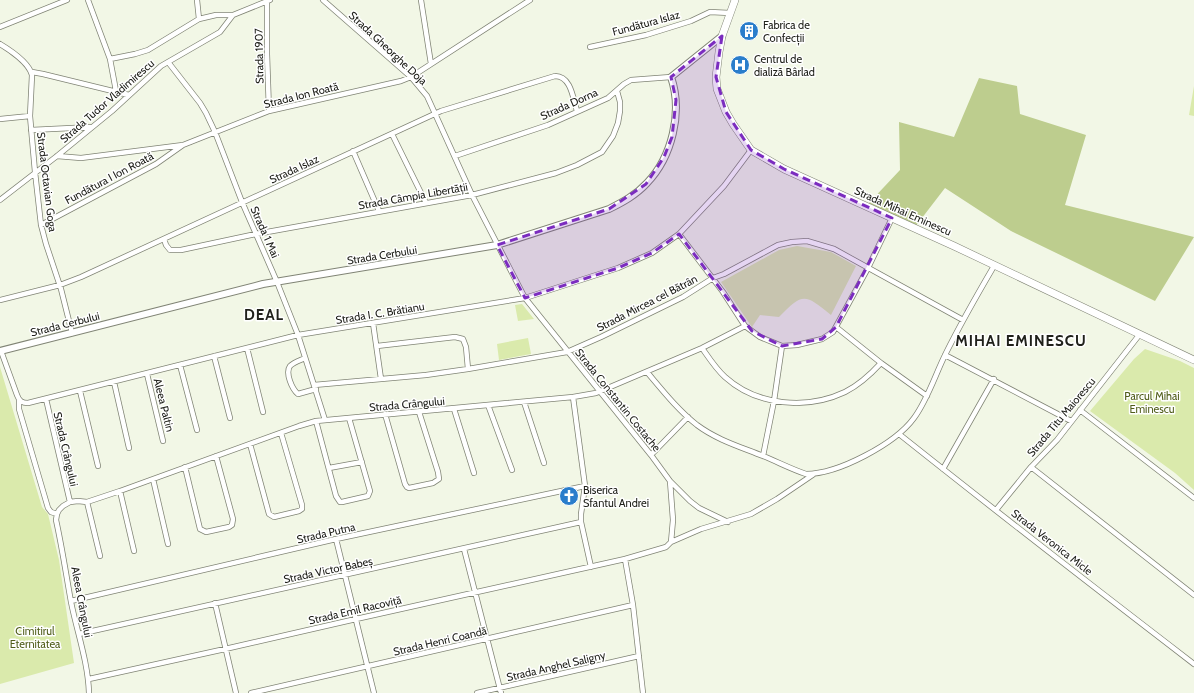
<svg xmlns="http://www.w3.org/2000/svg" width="1194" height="693" viewBox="0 0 1194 693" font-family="Cabin,sans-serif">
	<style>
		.green { fill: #daeaac }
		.forest { fill: #bdcd8e }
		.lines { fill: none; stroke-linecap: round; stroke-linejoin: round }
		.minor-casing { stroke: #808475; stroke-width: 6 }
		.tertiary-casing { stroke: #808475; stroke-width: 8 }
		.secondary-casing { stroke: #808475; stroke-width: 8 }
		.minor { stroke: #fff; stroke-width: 4.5 }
		.tertiary { stroke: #fff; stroke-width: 6 }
		.secondary { stroke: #fff; stroke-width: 7 }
		.marked { fill: #7b2cbf; fill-opacity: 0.2; stroke: #7b2cbf; stroke-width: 3; stroke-dasharray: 8 5; stroke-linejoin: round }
		.labels { text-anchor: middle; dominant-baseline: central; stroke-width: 3; stroke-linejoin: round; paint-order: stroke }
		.street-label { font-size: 11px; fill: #20211b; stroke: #fff }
		.poi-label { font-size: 11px; fill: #20211b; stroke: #fff; text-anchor: start }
		.park-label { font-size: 11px; fill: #505d1a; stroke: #fff }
		.district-label { font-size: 15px; font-weight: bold; letter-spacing: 1px; fill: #20211b; stroke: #fff }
	</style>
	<rect width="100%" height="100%" fill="#f2f7e6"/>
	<path class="green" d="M1194 86V116L1189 115Z
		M797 246 831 252 856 266 831 315C805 294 803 292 779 317L760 315 752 327 721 282 779 250Z
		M522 304 534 319 518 321 515 305Z
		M528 338 531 354 499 360 497 344Z
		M1145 349 1180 361 1194 368V490L1175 473 1090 411 1134 359Z
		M0 367 42 507 48 514 59 560 74 663 0 684Z"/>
	<path class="forest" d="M979 78 1017 86 1020 114 1086 135 1065 205 1194 237 1155 301 1011 231 945 188 915 227 868 204 900 170 899 122 954 137Z"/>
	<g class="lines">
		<g class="minor-casing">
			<path id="minor" d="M88 0 110 59 116 91
				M197 0 199 19
				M323 0 411 77 427 96 472 195 525 298 651 455 670 481 673 520 671 542 666 547 625 559 633 605 643 693
				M421 0 431 64
				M267 2V54L269 111
				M0 27 67 0
				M0 44C10 50 29 63 32 75L30 116 35 172 41 225 46 244 61 289 72 333
				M590 47 646 35 691 21 710 12 730 13
				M110 59 135 54 148 50 199 19 216 15H233
				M168 62 200 103 206 113 215 132 242 202 277 282 298 335 325 420
				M32 72 43 74 129 95
				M0 119 30 116
				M31 130 92 127
				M392 134 426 203
				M353 151 379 211
				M57 156 81 158 183 145 269 111 401 81 411 77 530 0
				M455 156 548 125 608 98 624 84 631 80 671 77
				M0 200 57 156 112 111 161 66 220 32 233 15 270 0
				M41 225 156 164 183 145
				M679 234 723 292 745 326 760 337 782 346 797 345 822 339 833 332 868 268 892 218
				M164 239 166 245 170 250H181L256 234 472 195 556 173 577 165 602 152 613 136 618 123 620 111V102L617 91
				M0 300 60 285 81 277 441 111 555 76C571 76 573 98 577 111
				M373 323 381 379
				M377 346 455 337 463 339 466 347 468 369
				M247 348 263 412
				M702 348C709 358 716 369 725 377 757 406 807 410 845 392 859 385 870 375 881 363L836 327
				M1 351 17 395C19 401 22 403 28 403L298 335 525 298 618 268 652 253 679 234 724 186 751 150
				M945 355 1071 421
				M214 356 230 418
				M305 358C301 360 294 362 290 366 285 373 292 389 298 394L316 389
				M881 363 927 396
				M180 365 197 430
				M647 372C663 391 678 410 697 425 717 440 741 447 763 456 778 462 791 469 806 474 838 474 895 444 914 418 928 399 935 375 946 353 961 323 977 295 994 266
				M147 374 163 441
				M114 382 129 448
				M314 385 426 375 468 369 567 352 601 337 683 297 713 278 724 274 778 245 792 242 807 241 834 249 963 320
				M80 391 98 466
				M573 397 585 486 581 514V522L591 567
				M46 399 70 502
				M19 400V409L48 508 51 512 57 514
				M524 402 544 463
				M488 405 512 470
				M454 409 474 473
				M1080 410 1194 498
				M385 414 405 484 407 487 409 488 433 483 439 479 438 472 419 412
				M316 421 336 496 340 502H342L368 496 370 491 349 418
				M899 434C997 512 1095 588 1194 664
				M250 444 269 514 274 517 299 511 302 509V505L281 433
				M651 455 688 417
				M763 456 774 401 782 346
				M185 467 200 529 206 532 229 527 232 525 233 519 216 456
				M1031 467 1194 595
				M329 468 362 462
				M943 469 994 379
				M153 479 168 544
				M670 481 690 501 699 508 728 522
				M120 491 134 551
				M87 502 100 556
				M996 510 1031 467 1057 440 1140 334
				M336 539 374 693
				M671 542 701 529 751 514 777 499 814 474
				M464 549 501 693
				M71 601 336 539 585 486
				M215 603 236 693
				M79 634 581 522
				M89 679 225 649 356 619 625 559
				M89 693C88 662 77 632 71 602 66 574 62 547 56 520L57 514 59 510 63 506 70 502 78 501 87 502 120 491 299 426 316 421 573 397 596 393 702 348 745 326
				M251 693 633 605
				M477 693 639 656"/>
		</g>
		<g class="tertiary-casing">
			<path id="tertiary" d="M0 351 263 284 497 245 609 209C623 202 636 195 647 183 672 157 683 112 671 77L722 36"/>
		</g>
		<g class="secondary-casing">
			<path id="secondary" d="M735 0 722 36 719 52 716 77 717 89 726 112 733 124 751 150 784 169 954 246 1194 360"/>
		</g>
		<use href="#minor" class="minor"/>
		<use href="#tertiary" class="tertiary"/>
		<use href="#secondary" class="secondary"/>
	</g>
	<path class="marked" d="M722 36 716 77 726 112 751 150 784 169 892 218 836 327 822 339 782 346 752 331 679 234 652 253 618 268 525 298 497 245 609 209 646 184 664 157 672 137 676 100 671 77Z"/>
	<defs>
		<g id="building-disc" transform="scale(1)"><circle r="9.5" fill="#2a7dcb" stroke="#fff"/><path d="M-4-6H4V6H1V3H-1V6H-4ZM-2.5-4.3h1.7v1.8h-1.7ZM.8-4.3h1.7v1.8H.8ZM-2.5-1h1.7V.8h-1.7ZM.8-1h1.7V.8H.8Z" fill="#fff"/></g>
		<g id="hospital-disc" transform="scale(1)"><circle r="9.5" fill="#2a7dcb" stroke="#fff"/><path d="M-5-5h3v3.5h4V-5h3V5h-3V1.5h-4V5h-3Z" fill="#fff"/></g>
		<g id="church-disc" transform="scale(1)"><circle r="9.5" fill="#2a7dcb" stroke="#fff"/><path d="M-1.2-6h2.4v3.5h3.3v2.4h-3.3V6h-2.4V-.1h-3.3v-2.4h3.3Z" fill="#fff"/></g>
	</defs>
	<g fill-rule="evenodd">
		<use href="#building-disc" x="749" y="31"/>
		<use href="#hospital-disc" x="740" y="65"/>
		<use href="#church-disc" x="569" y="496"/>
	</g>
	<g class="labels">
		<g class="street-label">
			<text transform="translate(646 23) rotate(-15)">Fundătura Islaz</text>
			<text transform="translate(388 48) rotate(43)">Strada Gheorghe Doja</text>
			<text transform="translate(259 56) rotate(-91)">Strada 1907</text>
			<text transform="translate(301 95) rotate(-14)">Strada Ion Roată</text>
			<text transform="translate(107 101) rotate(-41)">Strada Tudor Vladimirescu</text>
			<text transform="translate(569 104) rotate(-24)">Strada Dorna</text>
			<text transform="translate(294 169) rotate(-25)">Strada Islaz</text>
			<text transform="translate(109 178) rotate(-28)">Fundătura I Ion Roată</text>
			<text transform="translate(47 182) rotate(83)">Strada Octavian Goga</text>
			<text transform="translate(413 196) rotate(-10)">Strada Câmpia Libertății</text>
			<text transform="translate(903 211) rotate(24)">Strada Mihai Eminescu</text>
			<text transform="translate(265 232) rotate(66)">Strada 1 Mai</text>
			<text transform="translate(382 255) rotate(-9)">Strada Cerbului</text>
			<text transform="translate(647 303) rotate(-27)">Strada Mircea cel Bătrân</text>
			<text transform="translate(380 313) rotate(-9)">Strada I. C. Brătianu</text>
			<text transform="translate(65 324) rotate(-14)">Strada Cerbului</text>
			<text transform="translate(618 400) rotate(51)">Strada Constantin Costache</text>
			<text transform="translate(407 404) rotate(-5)">Strada Crângului</text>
			<text transform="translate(164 405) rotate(76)">Aleea Paltin</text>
			<text transform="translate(1061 417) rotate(-50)">Strada Titu Maiorescu</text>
			<text transform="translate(66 449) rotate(77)">Strada Crângului</text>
			<text transform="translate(326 533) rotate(-13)">Strada Putna</text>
			<text transform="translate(1052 542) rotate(38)">Strada Veronica Micle</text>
			<text transform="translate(328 570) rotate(-12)">Strada Victor Babeș</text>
			<text transform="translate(82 602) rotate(79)">Aleea Crângului</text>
			<text transform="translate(355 610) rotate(-13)">Strada Emil Racoviță</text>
			<text transform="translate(440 641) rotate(-13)">Strada Henri Coandă</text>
			<text transform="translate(556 666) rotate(-13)">Strada Anghel Saligny</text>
		</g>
		<g class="poi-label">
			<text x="763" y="25">Fabrica de<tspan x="763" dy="13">Confecții</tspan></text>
			<text x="754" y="59">Centrul de<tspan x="754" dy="13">dializă Bârlad</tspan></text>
			<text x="583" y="490">Biserica<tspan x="583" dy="13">Sfantul Andrei</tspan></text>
		</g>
		<g class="park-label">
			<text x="1152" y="396">Parcul Mihai<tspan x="1152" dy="13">Eminescu</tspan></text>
			<text x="35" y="631">Cimitirul<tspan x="35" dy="13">Eternitatea</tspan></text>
		</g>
		<g class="district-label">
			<text x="264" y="315">DEAL</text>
			<text x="1021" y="341">MIHAI EMINESCU</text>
		</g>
	</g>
</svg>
